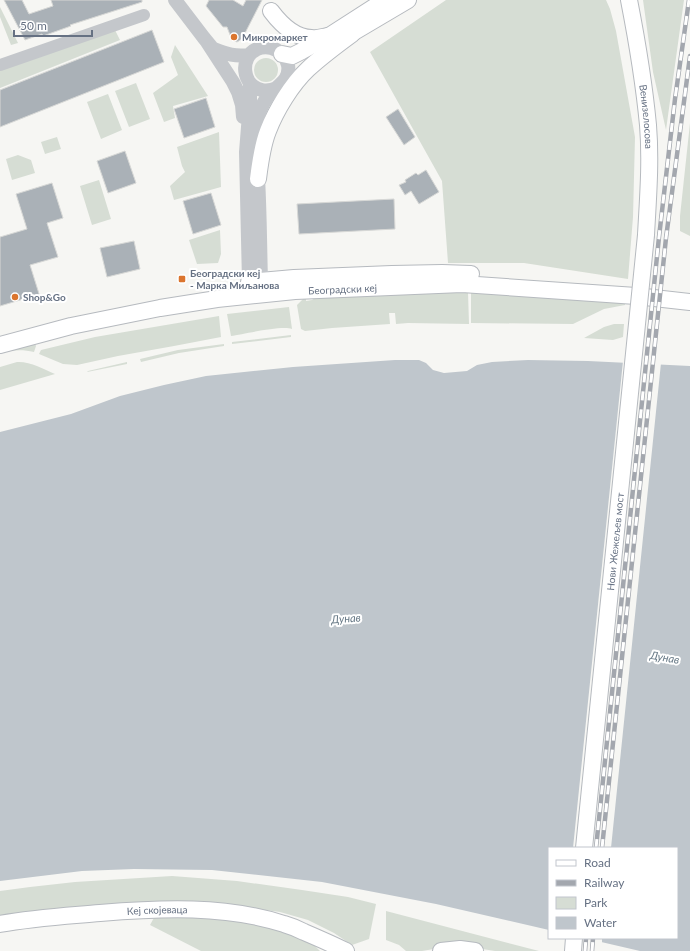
<svg xmlns="http://www.w3.org/2000/svg" width="690" height="951" viewBox="0 0 690 951" font-family="Lato,sans-serif">
	<style>
		.green { fill: #d6ddd4 }
		.water { fill: #bfc6cc }
		.pier { fill: #f6f6f3 }
		.building { fill: #aab1b7; stroke: #d7d8d6 }
		.lines { fill: none; stroke-linecap: round; stroke-linejoin: round }
		.secondary-casing { stroke: #b6babf; stroke-width: 18 }
		.minor { stroke: #c4c7cb; stroke-width: 12 }
		.tertiary { stroke: #c4c7cb; stroke-width: 14 }
		.secondary { stroke: #fff; stroke-width: 16 }
		.rail-casing { stroke: #a3a7ae; stroke-width: 4.5 }
		.rail { stroke: #fff; stroke-width: 3; stroke-dasharray: 9; stroke-linecap: butt }
		.secondary-bridge-casing { stroke: #b6babf; stroke-width: 18; stroke-linecap: butt }
		.secondary-bridge { stroke: #fff; stroke-width: 16 }
		.poi-dot { fill: #db752e; stroke: #fff; stroke-width: 1.5 }
		.labels { text-anchor: middle; dominant-baseline: central; stroke-width: 4; stroke-linejoin: round; paint-order: stroke }
		.poi-label { font-size: 10px; font-weight: bold; fill: #667183; stroke: #fff; text-anchor: start }
		.street-label { font-size: 10px; fill: #667183; stroke: #fff }
		.water-label { font-size: 11px; font-style: italic; fill: #677986; stroke: #fff }
	</style>
	<rect width="100%" height="100%" fill="#f6f6f3"/>
	<path class="green" d="M446 0H606L610 9 616 31 635 137 633 217 628 279 524 263H448L442 181 370 52Z
		M643 0H684L666 130 653 72Z
		M0 7 18 43 11 45 0 17Z
		M114 28 120 40 0 88V68Z
		M175 45 208 96 173 106 175 118 164 122 153 93 178 75 171 57Z
		M254 70a12 12 0 1 1 24 0a12 12 0 1 1-24 0Z
		M136 83 150 119 129 127 115 91Z
		M108 94 122 130 101 139 87 102Z
		M690 123V236L680 231V216Z
		M219 132 221 187 174 200 170 186 185 172 182 166 177 147Z
		M57 137 61 149 45 154 41 142Z
		M18 155 31 160 35 173 12 180 6 159Z
		M99 180 111 219 92 225 80 186Z
		M220 230 221 254 218 263 197 264 189 240Z
		M398 290 468 292 469 324 408 323 396 324 395 313H389L390 324 332 328 305 331 301 329 297 305 303 299H306V301L312 300 320 295Z
		M471 290 625 298V305L604 309 573 324 471 323Z
		M289 307 292 329C282 325 244 334 231 336L227 314Z
		M219 316 221 337 174 346 118 356 77 365 63 364 39 354 41 350 95 337Z
		M614 324H624L623 337 613 340 584 338 604 327Z
		M291 335V337L232 344V342Z
		M34 341 36 346 34 352C22 349 12 350 0 353V350Z
		M224 344V346L179 353 141 362 140 359 178 350Z
		M17 362C29 361 44 369 55 374L0 390V367Z
		M127 362V364L87 372 88 371Z
		M172 876 237 881 302 890 348 897 376 904 369 939 352 945 334 933 308 920 280 912 235 906 0 916V891L30 887 75 882Z
		M386 911 539 951H495L457 945 422 951H406L399 945 386 940Z
		M156 914 268 923 313 944 320 951H201L150 925Z"/>
	<path class="water" d="M395 360H419L426 363 433 370 444 373 467 371 477 365 492 362 528 360 588 361 690 366V951H640L584 938H677V848H549V930L436 904 322 882 212 870 134 869 82 871 0 881V432L71 414 120 396 164 385 206 376 293 367Z"/>
	<path class="pier" d="M623 361 661 363 611 848H573Z
		M582 938H602V944L583 940Z"/>
	<path class="building" d="M4 0H22L29 14 53 6 51 0H142V2L70 25 71 26 43 36 42 34 25 40Z
		M209 0H233L243 6 246 0H262L242 39 237 42 232 40 227 27H223L206 6Z
		M152 30 164 62 0 127V90Z
		M206 98 215 127 184 138 174 109Z
		M398 109 415 137 404 145 386 117Z
		M125 151 136 183 108 193 97 161Z
		M426 170 439 192 419 204 411 191 405 195 399 185 406 182 405 180 416 173 418 175Z
		M52 183 63 218 47 223 58 257 30 265 40 297 28 301 27 298 0 306V237L27 229 16 194Z
		M211 193 221 225 193 234 183 201Z
		M394 199 395 229 299 234 297 204Z
		M134 241 140 269 107 277 100 248Z"/>
	<g class="lines">
		<g class="secondary-casing">
			<g id="secondary">
				<path id="s1" d="M629 0C637 41 644 83 648 125 651 161 648 198 646 235"/>
				<path d="M271 11C280 23 295 38 312 38 317 39 322 37 327 36"/>
				<path d="M342 39 408 0"/>
				<path d="M282 54 292 56 302 51 329 36 385 0"/>
				<path d="M258 179C260 163 262 146 268 131 276 110 292 84 308 69 322 56 337 45 352 34"/>
				<path d="M249 282 294 278 392 274 442 273 471 274"/>
				<path id="s2" d="M0 345 71 326 160 308 217 299 295 291 462 284 636 296 690 302"/>
				<path id="s3" d="M0 924C33 918 67 916 100 913 161 908 225 905 284 924 291 926 298 929 304 932 318 938 332 944 346 951"/>
				<path d="M441 951 460 949 475 951"/>
				<path d="M573 951 574 938"/>
			</g>
		</g>
		<path class="minor" d="M0 65 144 15"/>
		<path class="tertiary" d="M175 0 204 38 213 49
			M207 42 233 82 238 92 242 105 243 117
			M214 49C227 54 235 57 249 55
			M250 83V102L246 152 249 282V287L256 295 260 287 261 281C260 247 260 213 258 178 256 160 253 142 257 124 258 115 262 104 268 96 276 86 291 81 288 65 285 51 270 44 257 49 239 57 242 86 262 90 267 91 272 90 277 88"/>
		<use href="#secondary" class="secondary"/>
		<g class="rail-casing">
			<path id="rail" d="M596 848 659 237 675 99 689 0
				M602 848 666 238 690 56
				M585 951 586 938
				M592 951 593 938"/>
		</g>
		<use href="#rail" class="rail"/>
		<g class="secondary-bridge-casing">
			<g id="secondary-bridge">
				<path id="s4" d="M584 848 646 235"/>
			</g>
		</g>
		<use href="#secondary-bridge" class="secondary-bridge"/>
	</g>
	<g class="poi-dot">
		<circle cx="234" cy="37" r="4"/>
		<rect x="178" y="275" width="8" height="8" rx="2"/>
		<circle cx="15" cy="297" r="4"/>
	</g>
	<g class="labels">
		<g class="poi-label">
			<text x="242" y="37">Микромаркет</text>
			<text x="190" y="273">Београдски кеј<tspan x="190" dy="12">- Марка Миљанова</tspan></text>
			<text x="23" y="297">Shop&amp;Go</text>
		</g>
		<g class="street-label">
			<text stroke="none"><textPath href="#s1" startOffset="118">Венизелосова</textPath></text>
			<text stroke="none"><textPath href="#s2" startOffset="348">Београдски кеј</textPath></text>
			<text stroke="none"><textPath href="#s4" startOffset="308">Нови Жежељев мост</textPath></text>
			<text stroke="none"><textPath href="#s3" startOffset="158">Кеј скојеваца</textPath></text>
		</g>
		<g class="water-label">
			<text transform="translate(346 618) rotate(-4)">Дунав</text>
			<text transform="translate(665 657) rotate(10)">Дунав</text>
		</g>
	</g>
	<rect x="548" y="847" width="130" height="92" fill="#ffffff" stroke="#c2c6cd"/>
	<rect x="556" y="860" width="20" height="6" fill="#ffffff" stroke="#c2c6cd"/>
	<text x="584" y="867" font-size="12" fill="#667183">Road</text>
	<rect x="556" y="880" width="20" height="6" fill="#a3a7ae" stroke="#c2c6cd"/>
	<text x="584" y="887" font-size="12" fill="#667183">Railway</text>
	<rect x="556" y="897" width="20" height="12" fill="#d6ddd4" stroke="#c2c6cd"/>
	<text x="584" y="907" font-size="12" fill="#667183">Park</text>
	<rect x="556" y="917" width="20" height="12" fill="#bfc6cc" stroke="#c2c6cd"/>
	<text x="584" y="927" font-size="12" fill="#667183">Water</text>
	<path d="M14 30v6h78v-6" fill="none" stroke="#667183" stroke-width="2"/>
	<text x="20" y="30" font-size="12" fill="#667183" stroke="#ffffff" stroke-width="3" paint-order="stroke">50 m</text>
</svg>
